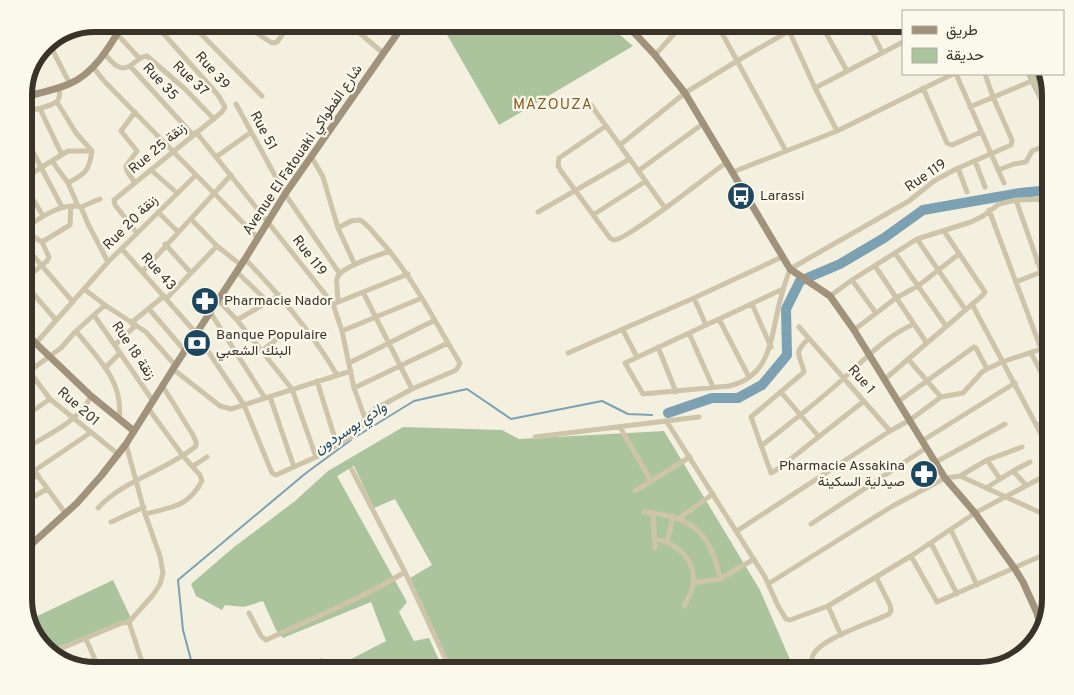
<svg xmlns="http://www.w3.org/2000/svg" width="1074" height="695" viewBox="0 0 1074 695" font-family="Overpass,Vazirmatn,sans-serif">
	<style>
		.green { fill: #acc49e }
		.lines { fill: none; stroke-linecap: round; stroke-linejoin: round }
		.stream { stroke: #7ca1b3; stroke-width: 2 }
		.river { stroke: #7ca1b3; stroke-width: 10 }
		.street { stroke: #cdc4aa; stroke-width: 5 }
		.secondary { stroke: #a1937b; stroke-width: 7 }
		.labels { text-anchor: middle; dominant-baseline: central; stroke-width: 4.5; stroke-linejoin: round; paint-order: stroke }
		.street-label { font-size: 14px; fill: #3a332a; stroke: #fbf8ec }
		.poi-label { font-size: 14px; fill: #3a332a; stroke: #fbf8ec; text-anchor: start }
		.neighbourhood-label { font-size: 15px; letter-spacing: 1px; fill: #8d581f; stroke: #fbf8ec }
		.water-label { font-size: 15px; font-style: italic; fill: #1d475e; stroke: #fbf8ec }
		.rim { fill: none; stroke: #3a332a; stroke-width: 6 }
	</style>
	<rect width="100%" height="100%" fill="#f4f0df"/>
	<path class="green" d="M445 24H607L633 46 499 125 442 26Z
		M1026 74H1045L1050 91V124Z
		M403 427 502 430 519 439 664 431 760 590 795 671H453L410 578 432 565 395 499 374 508 354 466 337 476 407 602 399 612 414 641 429 638 444 671H317L315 668 305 671H289L322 658 330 670 386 641 371 602 283 638 276 630 263 601 244 607 225 605 222 610 196 596 191 584 234 547 295 501 328 471Z
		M113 580 131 618 48 651 34 636 29 620Z"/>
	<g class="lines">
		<path class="stream" d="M357 436 414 401 467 389 511 419 602 401 628 414 652 415
			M194 671 183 630 178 580 306 473 351 440"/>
		<path class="river" d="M668 413 712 398H738L762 385 787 355 786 309 800 281 840 264 884 238 923 210 1020 193 1050 190"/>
		<path class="street" d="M108 24 139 58
			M195 24 192 25V28L199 32 262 96
			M243 24 272 43 277 42 290 24
			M349 24 383 53
			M717 24 786 151
			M786 24 815 88 837 131
			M821 24 847 71
			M868 24 882 52
			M104 53C108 57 113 65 119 67 131 72 136 56 147 56L185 89 214 119
			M655 55 683 24
			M130 66 193 135
			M93 67 105 82 258 238
			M956 74 1004 183
			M1031 74 1050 121
			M70 84 53 51C54 41 62 38 71 34
			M815 88 903 42
			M923 88 947 143 952 145 981 132
			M236 104 285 194 340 274
			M591 105 665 208
			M970 107 1034 80
			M40 109 62 155
			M24 112C32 110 53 107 58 100 61 96 59 92 59 88
			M24 113 33 152 62 207
			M606 126 559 158 558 166 561 171 610 238 614 240C626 241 711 173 727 162
			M196 132 333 304 342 331 354 388 365 418
			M620 145 685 93 737 61 801 24
			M311 156 323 177 338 228 355 265
			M216 157 250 133
			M52 161 68 183 78 206
			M975 161 985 187
			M958 168 967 192
			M151 170 177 193
			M998 170 1014 164 1026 162 1032 151 1050 144
			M638 171 704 123
			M733 172 837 131 953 74
			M24 178 68 151H92L76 133 57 102
			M68 183C85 174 89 172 92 151
			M135 183 127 171 126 166 137 151 121 131 135 112
			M24 184 43 216
			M1016 200 1050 297
			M1040 200 1050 222
			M81 207 100 199
			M989 210 1041 349
			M158 212 177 231
			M538 212 630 159
			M593 215 646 181
			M191 219 217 246 241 265
			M24 229C40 218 61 202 81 207L88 224 108 262
			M24 231 42 242 49 257 47 261 24 280
			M137 233 115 205 114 200 222 112 225 107 218 95 155 24
			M917 239 965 309
			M42 242 70 225 71 206
			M165 244 191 273
			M24 245 73 302
			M122 249 196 333 244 405 272 473 276 475 316 457 356 434 362 425 365 418 375 409 412 389 454 371 457 369 460 363C434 321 413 276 379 239 373 233 368 224 360 220L351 221 338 228
			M895 253 946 326
			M245 259C280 295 312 332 337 375
			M1037 262 1050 258
			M875 266 926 342
			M142 272 231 175
			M237 272 268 302
			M852 280 876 313
			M1016 282 1041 272
			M24 283 56 320
			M84 289 105 305 146 332 175 365
			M783 289 625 363 643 394 729 386C767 377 770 346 777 314 780 298 785 283 790 269L909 201 934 181 956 169 1011 145 1012 140 993 97 985 74
			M363 292 412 389
			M830 296 852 280 917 239 971 222 983 216 999 204 1016 200 1050 199
			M694 298 706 325
			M166 299 217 246
			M218 300 237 320 292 389 316 457
			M338 302C338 295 336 285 337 278 340 267 379 255 390 251
			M336 303 408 274
			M752 304 771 347
			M972 304 1050 451
			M149 309 185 351
			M210 312 265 398
			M94 315 153 401
			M719 319 749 377
			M237 320 280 295
			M131 323 164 296
			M799 327 890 431
			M623 330 637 357
			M854 330 896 298 918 286 959 254
			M76 331C98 359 124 381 119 419
			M342 331 422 298
			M689 333 713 387
			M809 338C792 355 800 353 804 372L751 417 771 473 778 469 864 401
			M36 343 108 262 196 175
			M24 344 30 338
			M115 345 136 325
			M658 347 676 392
			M262 351 278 338
			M568 353 694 298 782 257
			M1031 353 1050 389
			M908 359 941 397
			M349 363 435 320
			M105 368 120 353
			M173 369 220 406 231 409 351 371
			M29 371 50 399 118 454
			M24 375 61 348 76 331 105 305
			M885 379 983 295 985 292 944 231
			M317 381 337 445
			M354 388 448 343
			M781 392 819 437
			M270 397 294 467
			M899 401 974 347 976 348 987 369
			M24 417 50 399
			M667 422 765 577 778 606 786 619 790 620 828 606 841 635
			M1037 426 1050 419
			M620 427 651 481
			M535 437 699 417
			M922 441 1015 383
			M761 446C789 424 818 402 844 378 866 358 886 336 914 324
			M24 449C46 436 80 421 91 396
			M24 457 66 514
			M987 460 1000 479
			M936 462 1005 424
			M193 466 207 457
			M352 470 405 572 451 671
			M34 471 90 433
			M1013 471 1030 462
			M960 476 987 460 1022 447
			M24 483 38 475
			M986 488 1013 471 1026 485
			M635 491 690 457
			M24 502 47 489
			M98 508C125 479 166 471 196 446V442L193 435 162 385
			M644 512C691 516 711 532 720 579
			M653 513 655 548
			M145 514C172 507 188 507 202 481L200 475 183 456 148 408
			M679 518 713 494
			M111 522 144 507
			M811 524 926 448
			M951 530 977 585
			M737 531 890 431 910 420 941 397 963 393 982 372 987 369 1002 362 1050 346
			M654 539C676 542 696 559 693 583 693 591 688 599 684 606
			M667 542 673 516
			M931 543 957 594
			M911 556 937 602 1050 552
			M693 583 720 579 754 559
			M768 584 891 507 945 478 960 476 1050 517
			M828 606 911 556 975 513 1050 473
			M249 613 261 636 266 640C313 618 361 599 405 572
			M1037 613 1047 610
			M129 622 145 671
			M86 639 100 671
			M50 653 122 623 129 622 153 595 160 584 163 573 160 556 145 514 126 444
			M80 667 95 660
			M815 671 812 658C816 639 872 623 889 614L891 611 890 605 876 577"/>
		<path class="secondary" d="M626 24 655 55 685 93 790 269 830 296 854 330 945 478 975 513 1015 569 1023 582 1037 613 1041 629
			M24 97C39 93 55 90 69 84 94 74 110 46 123 24
			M24 332 91 396 134 431
			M24 551 77 503 101 476 126 444 173 369 245 259 285 194 404 24"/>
	</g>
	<defs>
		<g id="bus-disc" transform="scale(1.4375)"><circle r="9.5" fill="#1d475e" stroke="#fbf8ec"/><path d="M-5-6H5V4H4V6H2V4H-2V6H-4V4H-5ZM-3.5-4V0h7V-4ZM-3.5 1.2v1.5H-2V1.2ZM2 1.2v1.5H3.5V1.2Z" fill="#fff"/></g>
		<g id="pharmacy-disc" transform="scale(1.4375)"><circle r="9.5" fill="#1d475e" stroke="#fbf8ec"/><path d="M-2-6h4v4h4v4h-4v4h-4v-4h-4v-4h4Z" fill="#fff"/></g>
		<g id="bank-disc" transform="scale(1.4375)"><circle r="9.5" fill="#1d475e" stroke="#fbf8ec"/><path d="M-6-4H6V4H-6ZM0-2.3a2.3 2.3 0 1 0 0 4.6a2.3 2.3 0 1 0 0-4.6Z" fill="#fff"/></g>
	</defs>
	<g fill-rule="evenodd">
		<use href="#bus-disc" x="741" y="196"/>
		<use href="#pharmacy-disc" x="205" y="301"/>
		<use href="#bank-disc" x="197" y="343"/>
		<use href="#pharmacy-disc" x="924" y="474"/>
	</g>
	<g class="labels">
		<g class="street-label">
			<text transform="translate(212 71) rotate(49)">Rue 39</text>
			<text transform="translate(190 79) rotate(44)">Rue 37</text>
			<text transform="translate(160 82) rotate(47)">Rue 35</text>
			<text transform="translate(263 131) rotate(62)">Rue 51</text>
			<text transform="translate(158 149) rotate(-40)">Rue 25 زنقة</text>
			<text transform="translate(303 150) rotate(-56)">Avenue El Fatouaki شارع الفطواكي</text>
			<text transform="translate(926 176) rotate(-34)">Rue 119</text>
			<text transform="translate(131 223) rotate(-45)">Rue 20 زنقة</text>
			<text transform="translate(309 256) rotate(52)">Rue 119</text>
			<text transform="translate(158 272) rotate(48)">Rue 43</text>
			<text transform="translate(133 351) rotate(56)">Rue 18 زنقة</text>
			<text transform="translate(861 380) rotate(49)">Rue 1</text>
			<text transform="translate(78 407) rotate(41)">Rue 201</text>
		</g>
		<g class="poi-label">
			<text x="760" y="196">Larassi</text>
			<text x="224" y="301">Pharmacie Nador</text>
			<text x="216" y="335">Banque Populaire<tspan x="216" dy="16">البنك الشعبي</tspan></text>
			<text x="905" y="466" text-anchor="end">Pharmacie Assakina<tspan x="905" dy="16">صيدلية السكينة</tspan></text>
		</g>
		<g class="neighbourhood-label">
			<text x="553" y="105">MAZOUZA</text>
		</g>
		<g class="water-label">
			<text transform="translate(351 429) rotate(-33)">وادي بوسردون</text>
		</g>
	</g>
	<path d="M0 0H1074V695H0ZM95 32H979A63 63 0 0 1 1042 95V599A63 63 0 0 1 979 662H95A63 63 0 0 1 32 599V95A63 63 0 0 1 95 32Z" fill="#fbf8ec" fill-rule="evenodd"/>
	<path class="rim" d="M95 32H979A63 63 0 0 1 1042 95V599A63 63 0 0 1 979 662H95A63 63 0 0 1 32 599V95A63 63 0 0 1 95 32Z"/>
	<rect x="902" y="10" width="162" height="65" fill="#fbf8ec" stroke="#aea99e"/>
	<rect x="912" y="26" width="25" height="8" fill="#a1937b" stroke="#aea99e"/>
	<text x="946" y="35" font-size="15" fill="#3a332a">طريق</text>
	<rect x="912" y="48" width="25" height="15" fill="#acc49e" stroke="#aea99e"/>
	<text x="946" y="60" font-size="15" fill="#3a332a">حديقة</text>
</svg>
